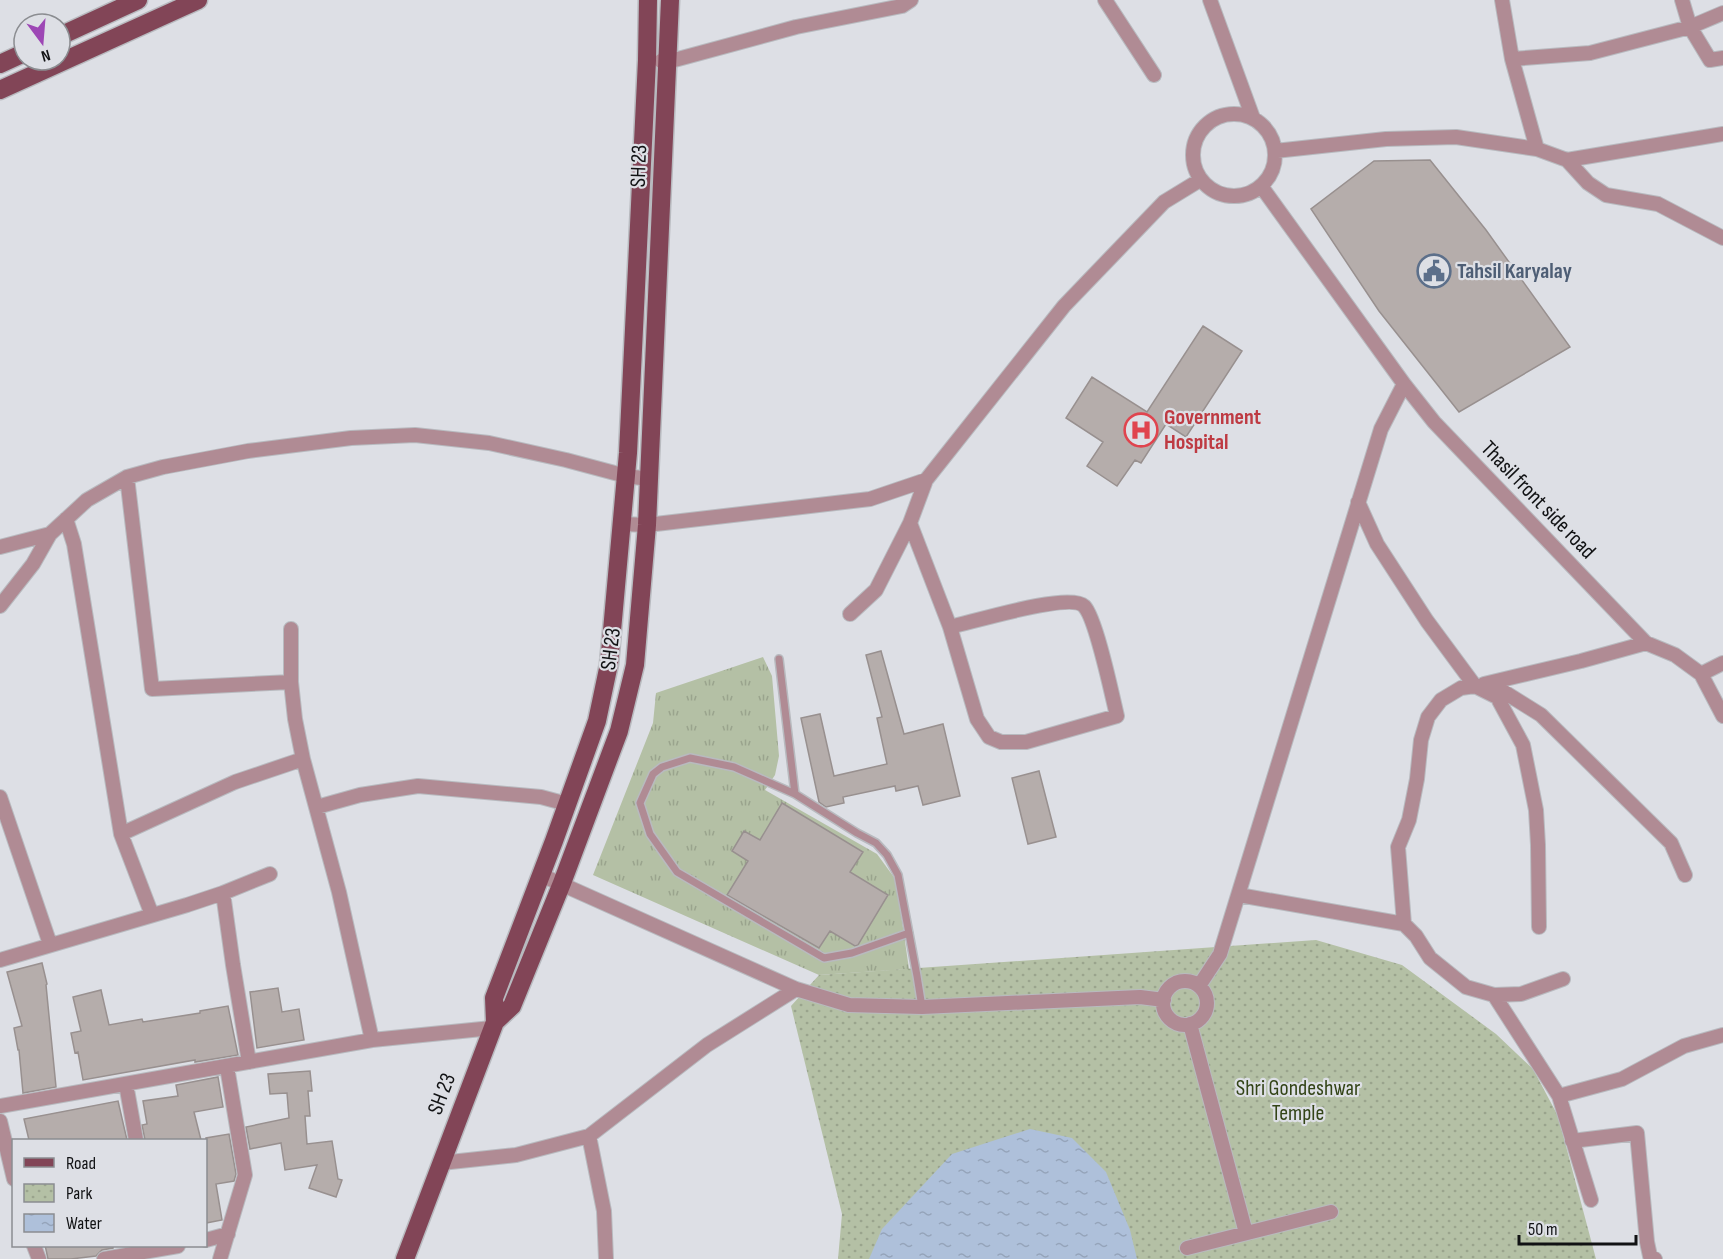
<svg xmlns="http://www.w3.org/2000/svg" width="1723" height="1259" viewBox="0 0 1723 1259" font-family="'Sofia Sans Condensed',sans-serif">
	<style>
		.grass { fill: url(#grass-tufts) }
		.park { fill: url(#park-dots) }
		.water { fill: url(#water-ripples) }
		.building { fill: #b5adab; stroke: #98908f; stroke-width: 1.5 }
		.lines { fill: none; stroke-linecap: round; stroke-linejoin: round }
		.lane-casing { stroke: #b8babf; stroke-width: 10 }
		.street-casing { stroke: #b8babf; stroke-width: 16 }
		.primary-casing { stroke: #b8babf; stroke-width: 21 }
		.lane { stroke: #b08b94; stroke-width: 7 }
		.street { stroke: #b08b94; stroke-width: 14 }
		.primary { stroke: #824557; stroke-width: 18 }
		.labels { text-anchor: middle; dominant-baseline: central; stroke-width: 4.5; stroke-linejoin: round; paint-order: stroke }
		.street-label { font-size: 22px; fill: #111214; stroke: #dddfe5 }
		.service-label { font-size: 22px; font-weight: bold; fill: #4e5e75; stroke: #dddfe5; text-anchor: start }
		.health-label { font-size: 22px; font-weight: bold; fill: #be3a42; stroke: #dddfe5; text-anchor: start }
		.park-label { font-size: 22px; fill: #334417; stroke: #dddfe5 }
	</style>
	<defs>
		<pattern id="grass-tufts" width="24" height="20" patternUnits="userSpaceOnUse" patternTransform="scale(1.5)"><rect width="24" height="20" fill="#b4c0a5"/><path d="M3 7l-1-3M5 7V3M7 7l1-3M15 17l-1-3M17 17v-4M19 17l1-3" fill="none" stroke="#9aa48d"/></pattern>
		<pattern id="park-dots" width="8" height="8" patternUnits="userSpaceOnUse" patternTransform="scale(1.5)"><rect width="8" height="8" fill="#b4c0a5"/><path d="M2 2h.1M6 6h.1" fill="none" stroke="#9aa48d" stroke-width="1.8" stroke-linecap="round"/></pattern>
		<pattern id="water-ripples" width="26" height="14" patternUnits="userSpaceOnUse" patternTransform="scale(1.5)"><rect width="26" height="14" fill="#aec0da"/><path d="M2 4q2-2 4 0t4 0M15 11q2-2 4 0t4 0" fill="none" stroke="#95a4ba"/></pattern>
	</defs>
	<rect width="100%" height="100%" fill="#dddfe5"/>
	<path class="grass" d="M763 657 772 676 779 756 775 775 765 790 877 854 896 880 909 969 819 975 593 875 653 723 656 693Z"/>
	<path class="park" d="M1316 940 1402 965 1496 1034 1533 1069 1558 1116 1596 1259H838L842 1214 791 1006 819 975Z"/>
	<path class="water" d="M1030 1129 1072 1138 1106 1172 1130 1230 1137 1259H869L882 1229 952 1154Z"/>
	<path class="building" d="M1430 160 1486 230 1570 347 1459 412 1379 311 1311 209 1374 161Z
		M1203 326 1242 351 1186 437 1166 424 1141 463 1135 460 1117 486 1087 466 1103 442 1066 418 1092 377 1147 412Z
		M881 651 904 734 943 724 960 796 923 805 918 786 896 791 895 786 843 797 844 803 826 807 819 802 801 718 820 714 834 776 887 764 877 718 882 717 866 655Z
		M1039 771 1056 837 1028 844 1012 778Z
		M782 803 863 852 850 872 888 895 858 945 855 946 830 931 819 948 727 895 748 861 732 851 744 831 760 840Z
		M42 963 47 984 46 985 56 1087 23 1093 19 1050H18L14 1028 22 1026 7 972Z
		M278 988 282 1012 299 1009 304 1040 257 1048 250 992Z
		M101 990 109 1025 142 1019 143 1022 200 1013V1011L228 1006 238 1055 195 1062V1060L83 1080 78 1052 75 1053 71 1033 81 1031 73 997Z
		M310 1071 312 1091H308L310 1116H305L307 1144 332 1141 338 1179 342 1180 336 1197 309 1188 317 1165 285 1170 281 1143 250 1149 246 1127 289 1118 287 1093 270 1094 268 1074Z
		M218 1077 223 1107 194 1112 201 1140H145L142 1125 147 1124 143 1101 178 1096 176 1085Z
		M118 1101 127 1140H29L24 1119Z
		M229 1134 236 1174 234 1181 216 1184 222 1220 206 1223V1138Z
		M45 1245H113V1248L102 1250 96 1256 71 1259H48Z"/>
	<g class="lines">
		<g class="lane-casing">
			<path id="lane" d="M779 659 795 794 857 833 876 843 887 855 898 875 917 976 922 1007
				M795 794 734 767 690 758 662 767 653 774 640 803 650 834 677 872 824 958 852 953 909 933"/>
		</g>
		<g class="street-casing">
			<path id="street" d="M1105 0 1154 75
				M1210 0 1253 118
				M1502 0 1512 59 1537 149
				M1682 0 1690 27 1710 60 1723 58
				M1512 59 1590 53 1690 27 1723 13
				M661 61 667 62 796 27 902 6 911 0
				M1193 155a41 41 0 1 1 82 0a41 41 0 1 1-82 0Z
				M1275 151 1386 139 1456 137 1537 149 1567 160 1588 183 1606 195 1658 204 1723 238
				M1567 160 1723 134
				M1404 384 1434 422 1646 643
				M127 477 152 689 291 682
				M1358 502 1377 544 1427 621 1475 686 1497 697 1523 745 1536 810 1538 845 1539 927
				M66 519 74 544 121 834 152 915
				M910 523 950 627 977 719 989 737 1001 742H1026L1117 716C1112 695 1096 618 1084 606 1069 592 973 622 950 627
				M622 524 647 525 870 499 926 480 1064 306 1164 202 1200 180
				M0 547 50 534 87 500 127 477 163 467 248 451 351 438 415 435 489 443 566 460 626 476 649 479
				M0 606 33 564 50 534
				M850 614 876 590 910 523 926 480
				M291 629V682L295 719 303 759 339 892 372 1040
				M1701 674 1723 716
				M1484 684 1581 661 1646 643 1675 655 1701 674 1723 663
				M0 797 50 944
				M317 807 360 795 418 786 541 797 567 804
				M121 834 235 782 303 759
				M541 875 796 989 849 1005 922 1007 1140 997 1164 1000
				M223 893 270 874
				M1239 895 1404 924
				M0 960 187 905 223 893 233 965 249 1062
				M1563 979 1521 994 1494 995 1466 987 1430 958 1416 936 1404 924 1398 847 1409 820 1417 779 1421 740 1428 717 1441 700 1461 688 1475 686 1501 690 1541 715 1671 843 1685 875
				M1163 1003a22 22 0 1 1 44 0a22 22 0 1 1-44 0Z
				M1199 986 1220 954 1381 429 1404 384 1261 186
				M1494 995 1559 1096 1591 1200
				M1190 1024 1246 1233
				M126 1084 136 1140
				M1559 1096 1622 1079 1684 1046 1723 1035
				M0 1106 372 1040 492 1028
				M0 1121 14 1179
				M589 1136 604 1211 606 1259
				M1572 1141 1637 1133 1647 1242 1650 1256 1655 1259
				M441 1163 516 1155 589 1136 707 1045 796 989
				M206 1240 228 1234
				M34 1246 39 1259
				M1187 1248 1331 1212
				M104 1259 178 1246
				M220 1259 245 1175 227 1067"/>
		</g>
		<g class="primary-casing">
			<path id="primary" d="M60 36 138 0
				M0 64 24 53
				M0 90 198 0
				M495 1022 494 998 554 841 597 721 609 664 628 453 647 60 648 0
				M405 1259 495 1022 512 1006 562 883 619 731 635 665 647 525 670 0"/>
		</g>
		<use href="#lane" class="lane"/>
		<use href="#street" class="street"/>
		<use href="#primary" class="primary"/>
	</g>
	<defs>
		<g id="civic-ring" transform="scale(1.725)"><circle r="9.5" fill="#dddfe5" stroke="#5c6f8a" stroke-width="1.5"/><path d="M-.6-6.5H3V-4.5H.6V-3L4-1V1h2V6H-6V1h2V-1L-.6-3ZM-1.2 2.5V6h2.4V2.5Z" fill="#5c6f8a"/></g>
		<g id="hospital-ring" transform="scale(1.725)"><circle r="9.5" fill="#dddfe5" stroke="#e0444e" stroke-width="1.5"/><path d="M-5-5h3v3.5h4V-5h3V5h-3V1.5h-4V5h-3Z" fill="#e0444e"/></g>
	</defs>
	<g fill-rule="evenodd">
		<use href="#civic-ring" x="1434" y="271"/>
		<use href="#hospital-ring" x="1141" y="430"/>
	</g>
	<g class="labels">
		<g class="street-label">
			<text transform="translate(639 166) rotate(-88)">SH 23</text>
			<text transform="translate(1538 500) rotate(46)">Thasil front side road</text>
			<text transform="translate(611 649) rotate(-83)">SH 23</text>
			<text transform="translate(442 1094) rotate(-69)">SH 23</text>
		</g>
		<g class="service-label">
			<text x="1457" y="271">Tahsil Karyalay</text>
		</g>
		<g class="health-label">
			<text x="1164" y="417">Government<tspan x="1164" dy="25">Hospital</tspan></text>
		</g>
		<g class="park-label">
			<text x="1298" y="1088">Shri Gondeshwar<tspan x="1298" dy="25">Temple</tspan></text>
		</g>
	</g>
	<rect x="12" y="1139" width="195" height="108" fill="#dddfe5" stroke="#8b8d91" stroke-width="1.5"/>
	<rect x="24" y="1158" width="30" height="9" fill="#824557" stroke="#8b8d91" stroke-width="1.5"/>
	<text x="66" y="1169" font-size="18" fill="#111214">Road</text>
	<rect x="24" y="1184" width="30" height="18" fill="url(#park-dots)" stroke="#8b8d91" stroke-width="1.5"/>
	<text x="66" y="1199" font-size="18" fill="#111214">Park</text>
	<rect x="24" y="1214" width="30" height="18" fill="url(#water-ripples)" stroke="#8b8d91" stroke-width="1.5"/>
	<text x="66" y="1229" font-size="18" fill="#111214">Water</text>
	<g transform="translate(42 42) rotate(164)"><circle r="28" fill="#dddfe5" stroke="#8b8d91" stroke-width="1.5"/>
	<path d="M0-4.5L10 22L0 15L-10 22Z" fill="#9d47b5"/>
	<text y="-9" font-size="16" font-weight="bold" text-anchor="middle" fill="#111214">N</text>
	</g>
	<path d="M1519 1235v9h117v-9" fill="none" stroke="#111214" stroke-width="3"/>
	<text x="1528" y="1235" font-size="18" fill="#111214" stroke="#dddfe5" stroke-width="4.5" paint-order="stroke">50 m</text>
</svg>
